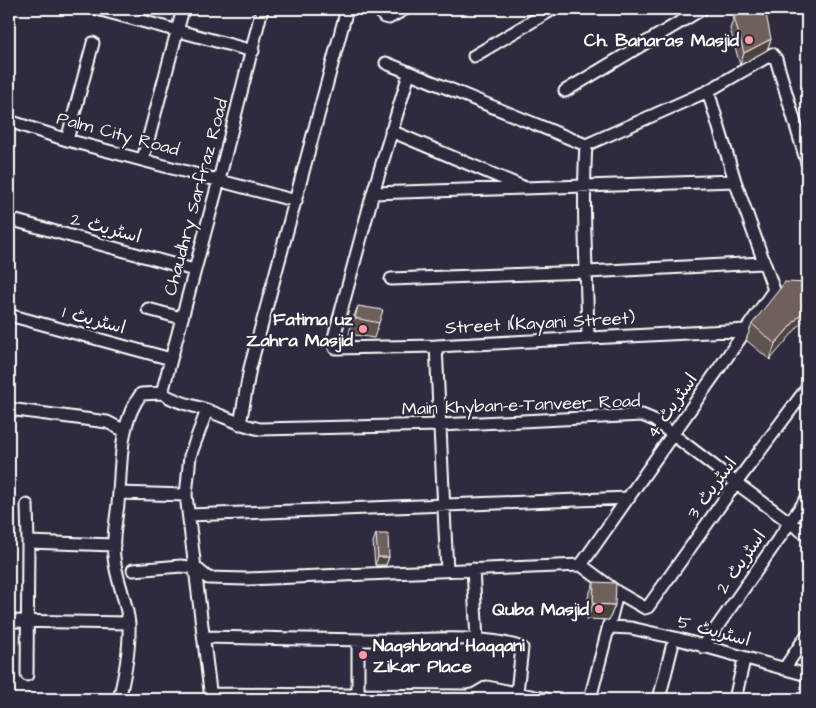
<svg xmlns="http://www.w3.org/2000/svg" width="816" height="708" viewBox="0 0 816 708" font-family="'Architects Daughter','Playpen Sans Arabic',sans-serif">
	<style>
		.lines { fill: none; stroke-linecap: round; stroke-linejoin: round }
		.minor-casing { stroke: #fff; stroke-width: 15 }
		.minor { stroke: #2f2a3d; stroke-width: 11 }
		.wall { fill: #5f534f; stroke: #fff }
		.shaded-wall { fill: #4e4340; stroke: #fff }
		.building { fill: #6f605c; stroke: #fff }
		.poi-dot { fill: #ff9aa2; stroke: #2f2a3d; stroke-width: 2 }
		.labels { text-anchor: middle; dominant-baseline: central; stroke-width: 4.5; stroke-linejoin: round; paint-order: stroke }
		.poi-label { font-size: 18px; font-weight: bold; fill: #fff; stroke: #2f2a3d; text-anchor: end }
		.street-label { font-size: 18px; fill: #fff; stroke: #2f2a3d }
	</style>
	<rect width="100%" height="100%" fill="#2f2a3d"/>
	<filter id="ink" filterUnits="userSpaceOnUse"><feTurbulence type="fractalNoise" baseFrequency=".02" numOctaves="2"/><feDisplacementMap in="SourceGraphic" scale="10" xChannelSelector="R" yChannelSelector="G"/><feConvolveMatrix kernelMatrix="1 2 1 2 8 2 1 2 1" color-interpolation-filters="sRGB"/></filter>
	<g filter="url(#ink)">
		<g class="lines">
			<g class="minor-casing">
				<path id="minor" d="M97 9 253 51
					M379 9 384 17 389 18 405 9
					M474 56 553 9
					M386 63 586 145 708 91 772 54 776 59 807 163
					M409 74 373 193 735 181
					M565 91 702 9
					M9 121 67 140 296 201
					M391 131 523 187
					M67 140 93 43
					M586 145C582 209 587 274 588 338
					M143 159 183 9
					M373 193 333 341 335 348 436 346 747 330
					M9 219 194 270
					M391 279 587 272 763 263
					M148 309 181 318
					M9 315 171 359
					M436 346 447 571
					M162 393C176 403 193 405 209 411 228 418 240 425 260 429L440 425 642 415 654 420 736 483 807 535
					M162 393 219 180 262 9
					M9 409 107 422 125 431
					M207 410 190 456 186 495 211 699
					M240 424 250 368 347 9
					M119 493 186 495
					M27 505 28 542 114 545
					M189 515 629 498
					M581 565 774 290 735 181 708 91
					M473 569 477 640
					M133 570 181 566 196 568 208 578 247 579 581 565 617 592 645 608 648 607 736 483 807 388
					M9 621 129 623
					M610 627 631 628 675 638 807 675
					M204 637C266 638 327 640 389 640 428 640 485 634 522 648L517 692
					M703 647 807 498
					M784 669 807 635
					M27 675 28 542
					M211 694 467 696 475 694 487 687 546 699
					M119 699C125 675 130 649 129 624 127 601 116 580 114 557 112 540 116 521 118 504 122 466 118 425 141 394L162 393
					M358 699V640
					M590 699 617 594
					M659 699 672 647
					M735 699 743 664"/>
			</g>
			<use href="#minor" class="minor"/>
		</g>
		<path class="wall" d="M734 17 771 39 767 50 740 65 730 29Z
			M807 283 770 360 746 340 752 324Z
			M358 306 379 323 374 338 349 334 352 321Z
			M376 534 389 557 386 565H375L373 542Z
			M594 582 615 605 609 620 587 619 588 597Z"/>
		<path class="shaded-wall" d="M771 39 767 50 740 65 744 53Z
			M807 307V316L770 360 775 344Z
			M378 557H389L386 565H375Z
			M593 604 615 605 609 620 587 619Z"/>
		<path class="building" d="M754 9H765L771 39 744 53 734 17Z
			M785 282 807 283V307L775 344 752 324Z
			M358 306 383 310 379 323 355 318Z
			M376 534H388L389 557H378Z
			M594 582 616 583 615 605 593 604Z"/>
	</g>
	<g class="poi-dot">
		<circle cx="749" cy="40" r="5"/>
		<circle cx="363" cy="329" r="5"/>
		<circle cx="599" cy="609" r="5"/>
		<circle cx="363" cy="655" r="5"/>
	</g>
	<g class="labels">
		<g class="poi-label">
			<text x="739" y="40">Ch. Banaras Masjid</text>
			<text x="353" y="319">Fatima uz<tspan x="353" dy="21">Zahra Masjid</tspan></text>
			<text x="589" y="609">Quba Masjid</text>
			<text x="373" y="645" text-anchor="start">Naqshband Haqqani<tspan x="373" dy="21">Zikar Place</tspan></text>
		</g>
		<g class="street-label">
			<text transform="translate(118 134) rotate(15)">Palm City Road</text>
			<text transform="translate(196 197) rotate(-75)">Chaudhry Sarfraz Road</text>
			<text transform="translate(106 228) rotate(15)">اسٹریٹ 2</text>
			<text transform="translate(94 320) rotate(15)">اسٹریٹ 1</text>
			<text transform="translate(540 323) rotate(-3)">Street 1(Kayani Street)</text>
			<text transform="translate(521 405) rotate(-2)">Main Khyban-e-Tanveer Road</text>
			<text transform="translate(672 406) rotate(-55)">اسٹریٹ 4</text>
			<text transform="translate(712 488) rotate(-54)">اسٹریٹ 3</text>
			<text transform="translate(741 562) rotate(-55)">اسٹریٹ 2</text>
			<text transform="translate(714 631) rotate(15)">اسٹریٹ 5</text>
		</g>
	</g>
	<rect width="816" height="708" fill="none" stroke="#2f2a3d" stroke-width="30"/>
	<rect x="15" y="15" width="786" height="678" fill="none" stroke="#fff" stroke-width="2" filter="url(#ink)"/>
</svg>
